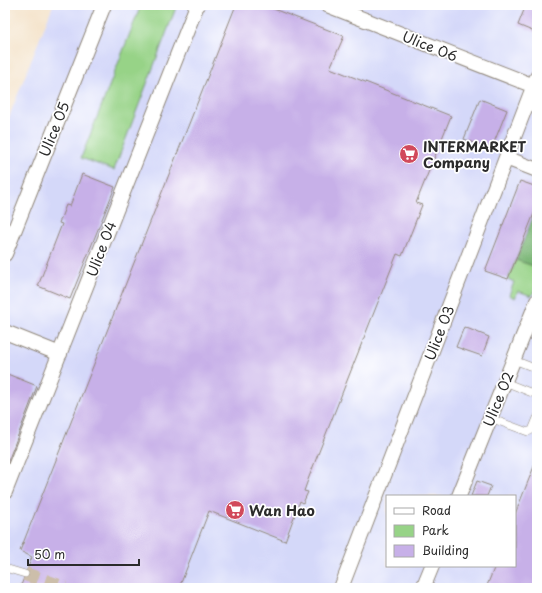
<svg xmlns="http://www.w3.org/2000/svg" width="542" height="593" viewBox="0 0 542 593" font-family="'Playpen Sans',sans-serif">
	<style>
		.built { fill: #d4d8f9; fill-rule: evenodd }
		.green { fill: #97d387; stroke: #617f59 }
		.forest { fill: #79b574; stroke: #527050 }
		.building { fill: #c7b0e8 }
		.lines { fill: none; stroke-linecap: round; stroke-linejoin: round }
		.street-tunnel { stroke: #ccbeaa; stroke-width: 14; stroke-dasharray: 14 7; stroke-linecap: butt }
		.lane-casing { stroke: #90877a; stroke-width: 8 }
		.street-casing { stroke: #90877a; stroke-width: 16 }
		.lane { stroke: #fff; stroke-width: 7 }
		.street { stroke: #fff; stroke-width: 14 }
		.labels { text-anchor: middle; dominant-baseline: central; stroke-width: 3.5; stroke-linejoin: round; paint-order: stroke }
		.street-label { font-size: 14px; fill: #2b2b2b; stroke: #fff }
		.poi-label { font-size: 14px; font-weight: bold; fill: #2b2b2b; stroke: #fff; text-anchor: start }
	</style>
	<rect width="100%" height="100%" fill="#fff"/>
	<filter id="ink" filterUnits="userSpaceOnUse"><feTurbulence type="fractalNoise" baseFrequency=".025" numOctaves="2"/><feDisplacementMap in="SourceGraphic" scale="8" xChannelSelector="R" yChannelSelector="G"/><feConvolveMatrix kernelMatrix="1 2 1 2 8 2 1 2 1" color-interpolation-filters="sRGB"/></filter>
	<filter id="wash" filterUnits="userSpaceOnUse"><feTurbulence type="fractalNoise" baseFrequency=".012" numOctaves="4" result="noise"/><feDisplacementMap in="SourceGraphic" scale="16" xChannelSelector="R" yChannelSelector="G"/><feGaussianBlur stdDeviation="0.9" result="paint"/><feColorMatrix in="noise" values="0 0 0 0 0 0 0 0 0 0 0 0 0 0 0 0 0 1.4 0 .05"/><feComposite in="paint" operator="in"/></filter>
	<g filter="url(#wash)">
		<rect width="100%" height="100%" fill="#f4e3ca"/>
		<path class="built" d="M53 5H537V588H5V127ZM387 496H515V566H387Z"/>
		<path class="green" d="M141 5H177L114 170 81 158Z
			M516 260 537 267V283L532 296 518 291 515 298 509 295 514 282 508 279Z"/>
		<path class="forest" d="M537 206V267L516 260Z"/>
		<g id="blocks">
			<path class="building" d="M236 5H263L344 36 330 68 451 116 416 203 422 205 402 256 397 254 309 477 304 491 308 492 303 503 300 501 285 541 209 511 179 588H20L32 557 20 551Z
				M526 5 537 9V33L518 25Z
				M480 99 507 110 491 150 464 139Z
				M82 174 115 187 70 299 38 286 62 224 59 223 66 205 70 206Z
				M520 181 537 187V206L508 279 485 271Z
				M464 327 489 337 482 356 456 347Z
				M5 373 37 386 5 469Z
				M537 459V588H486L495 566H515V514Z
				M477 481 491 486 487 496H471Z"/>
		</g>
	</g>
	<g filter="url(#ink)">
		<use href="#blocks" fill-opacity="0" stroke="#90877a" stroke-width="1"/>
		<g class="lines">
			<path class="street-tunnel" d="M25 574 65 588"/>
			<g class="lane-casing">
				<path id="lane" d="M527 326 537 331
					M514 360 537 369
					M505 382 537 395
					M490 418 528 432 532 430 537 418
					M5 568 25 574"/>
			</g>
			<g class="street-casing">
				<path id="street" d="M327 5 534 86
					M506 158 537 170
					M5 254 104 5
					M5 332 60 354
					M5 492 197 5
					M459 496 537 301
					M341 588 537 77
					M423 588 432 566"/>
			</g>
			<use href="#lane" class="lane"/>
			<use href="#street" class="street"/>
		</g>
	</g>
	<defs>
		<g id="supermarket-disc" transform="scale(1)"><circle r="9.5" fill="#d1495b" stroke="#fff"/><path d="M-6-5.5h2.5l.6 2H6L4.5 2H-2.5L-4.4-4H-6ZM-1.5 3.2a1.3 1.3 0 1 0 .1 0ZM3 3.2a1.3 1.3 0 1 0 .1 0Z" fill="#fff"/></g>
	</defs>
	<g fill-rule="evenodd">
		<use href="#supermarket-disc" x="409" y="154"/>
		<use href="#supermarket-disc" x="235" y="510"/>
	</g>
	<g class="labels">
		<g class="street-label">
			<text transform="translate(430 46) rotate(22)">Ulice 06</text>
			<text transform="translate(54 129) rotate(-68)">Ulice 05</text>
			<text transform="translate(101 249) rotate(-69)">Ulice 04</text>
			<text transform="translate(439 333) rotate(-69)">Ulice 03</text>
			<text transform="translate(498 399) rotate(-68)">Ulice 02</text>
		</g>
		<g class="poi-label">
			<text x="423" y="146">INTERMARKET<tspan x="423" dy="16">Company</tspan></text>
			<text x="249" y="510">Wan Hao</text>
		</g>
	</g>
	<rect width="542" height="593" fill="none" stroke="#fff" stroke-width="20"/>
	<rect x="386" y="495" width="130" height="72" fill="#ffffff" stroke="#aaaaaa"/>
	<rect x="394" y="508" width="20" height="6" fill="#ffffff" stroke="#aaaaaa"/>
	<text x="422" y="515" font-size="12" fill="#2b2b2b">Road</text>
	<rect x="394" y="525" width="20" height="12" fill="#97d387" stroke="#aaaaaa"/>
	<text x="422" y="535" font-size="12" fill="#2b2b2b">Park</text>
	<rect x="394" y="545" width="20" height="12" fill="#c7b0e8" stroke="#aaaaaa"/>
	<text x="422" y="555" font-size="12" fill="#2b2b2b">Building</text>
	<path d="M28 559v6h111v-6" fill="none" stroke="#2b2b2b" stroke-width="2"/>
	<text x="34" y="559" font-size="12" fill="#2b2b2b" stroke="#ffffff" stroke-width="3" paint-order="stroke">50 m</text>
</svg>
